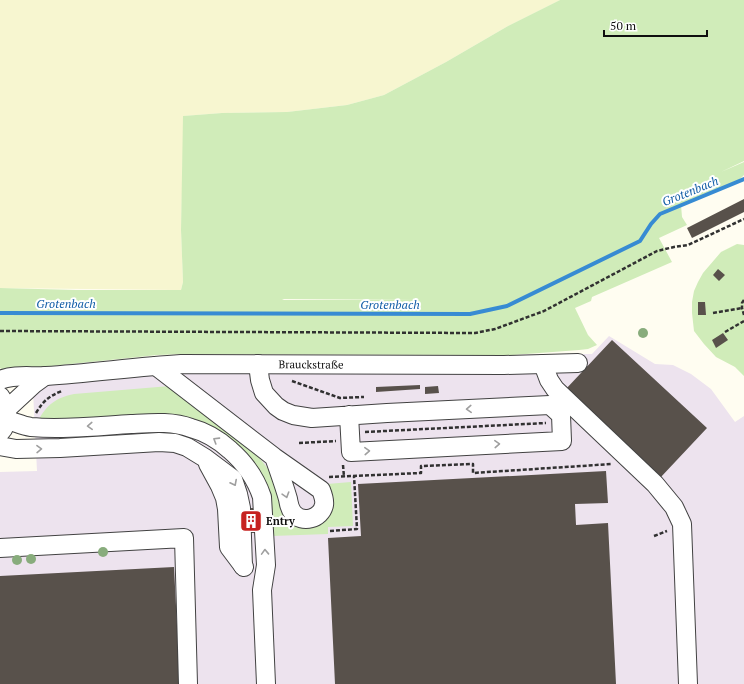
<svg xmlns="http://www.w3.org/2000/svg" width="744" height="684" viewBox="0 0 744 684" font-family="'PT Serif',serif">
	<style>
		.industrial { fill: #ede3ee }
		.farmland { fill: #f7f6d0 }
		.green { fill: #d0ecb9; fill-rule: evenodd }
		.lines { fill: none; stroke-linecap: round; stroke-linejoin: round }
		.stream { stroke: #378bd3; stroke-width: 4 }
		.building { fill: #58514b }
		.minor-casing { stroke: #424242; stroke-width: 20 }
		.path { stroke: #313131; stroke-width: 2.5; stroke-dasharray: 4 2; stroke-linecap: butt }
		.minor { stroke: #fff; stroke-width: 18 }
		.tree { fill: #88ac7c }
		.oneway { stroke: #9f9f9f }
		.labels { text-anchor: middle; dominant-baseline: central; stroke-width: 4; stroke-linejoin: round; paint-order: stroke }
		.street-label { font-size: 11px; fill: #0f0f0f; stroke: #fff }
		.poi-label { font-size: 11px; font-weight: bold; fill: #0f0f0f; stroke: #fff; text-anchor: start }
		.water-label { font-size: 12px; font-style: italic; fill: #125da7; stroke: #fff }
	</style>
	<rect width="100%" height="100%" fill="#fffdf1"/>
	<path class="industrial" d="M609 336 655 364 673 365 691 374 711 389 735 422 744 416V684H0V472L37 471 33 391 0 345H94V363L164 356H184L592 354Z"/>
	<path class="farmland" d="M0 0H560L508 26 446 62 384 95 347 105 287 112 222 113 184 116 181 230 183 282 181 290H176L0 288Z"/>
	<path class="green" d="M560 0H744V161L721 172 744 162V175L737 182 681 205 682 217 687 225 659 238 672 262 592 297 591 301 575 308 588 335 597 345 588 349 579 350 513 355H483L183 354 157 355 5 371 0 368V288L76 290H181L183 282 181 230 183 116 222 113 287 112 347 105 384 95 446 62 508 26ZM282 299 420 300H284Z
		M737 244 744 245V376L735 367 716 357 704 344 694 331 692 313V302L694 291 698 282 703 273 721 252Z
		M170 386 253 451C264 462 271 472 277 487 281 498 279 512 288 521 302 534 326 527 332 510 335 501 331 491 327 484L351 482 353 526 328 527V534L272 536 271 502 218 434 38 421C47 404 56 398 74 394Z"/>
	<g class="lines">
		<path class="stream" d="M0 313 470 314 507 306 640 241 651 224 660 214 744 179"/>
	</g>
	<path class="building" d="M744 199V212L692 238 687 228Z
		M718 269 725 275 719 281 713 275Z
		M698 302H705L706 315H698Z
		M723 333 728 340 716 348 712 340Z
		M612 340 707 428 660 478 565 390Z
		M420 385V389L376 392V387Z
		M438 386 439 393 425 394V387Z
		M606 471 608 503 575 504 576 525 608 523 616 684H335L328 538 361 536 358 484Z
		M247 508H255L256 533H248Z
		M174 567 180 684H0V576Z"/>
	<g class="lines">
		<g class="minor-casing">
			<g id="minor">
				<path d="M258 364 260 380 264 393 276 406 283 411 293 415 312 418 387 413 550 405 561 415 562 441 351 452 349 415"/>
				<path d="M543 364 549 380 555 389 655 484 674 507 682 524 688 684"/>
				<path d="M156 366 274 457 321 490C323 495 325 500 324 505 321 519 302 524 293 513 289 508 289 504 288 499 284 485 279 471 274 457"/>
				<path id="s1" d="M0 380C14 374 31 377 46 376 91 373 135 367 181 364L504 365 578 363"/>
				<path d="M0 396C9 408 10 422 0 433"/>
				<path d="M7 409 34 384 45 376"/>
				<path d="M7 420C15 422 23 426 31 427 63 430 98 426 131 424 151 423 172 421 191 428 206 432 219 440 230 450 245 463 256 479 262 497L266 565 262 590 266 684"/>
				<path d="M0 446 16 449 60 448 159 442 175 443 187 447 205 458 233 479 238 494 241 508 243 566"/>
				<path d="M208 464 220 486 225 498 227 509 229 547 244 567"/>
				<path d="M0 548 184 538 188 684"/>
			</g>
		</g>
		<path class="path" d="M744 300 742 303V308L744 315
			M713 313 742 308
			M0 331 475 333 495 329 544 311 657 251 674 247 688 245 744 219
			M725 332 744 321
			M292 381 340 398 364 397
			M36 413C43 401 49 396 62 391
			M365 432 546 423
			M299 443 336 441
			M343 465 344 477
			M329 477 421 473V466L473 464V473L612 464
			M330 531 357 529 354 476
			M654 536 667 531"/>
		<use href="#minor" class="minor"/>
	</g>
	<g class="tree">
		<circle cx="643" cy="333" r="5"/>
		<circle cx="103" cy="552" r="5"/>
		<circle cx="31" cy="559" r="5"/>
		<circle cx="17" cy="560" r="5"/>
	</g>
	<defs><path id="oneway-chevron" d="M-2-3.5L2.5 0L-2 3.5" fill="none" stroke-width="1.6" stroke-linecap="round" stroke-linejoin="round"/></defs>
	<g class="oneway">
		<use href="#oneway-chevron" transform="translate(469 409) rotate(177)"/>
		<use href="#oneway-chevron" transform="translate(90 426) rotate(177)"/>
		<use href="#oneway-chevron" transform="translate(216 440) rotate(-148)"/>
		<use href="#oneway-chevron" transform="translate(497 444) rotate(-3)"/>
		<use href="#oneway-chevron" transform="translate(39 449) rotate(-1)"/>
		<use href="#oneway-chevron" transform="translate(367 451) rotate(-3)"/>
		<use href="#oneway-chevron" transform="translate(234 483) rotate(63)"/>
		<use href="#oneway-chevron" transform="translate(286 495) rotate(73)"/>
		<use href="#oneway-chevron" transform="translate(265 552) rotate(-92)"/>
	</g>
	<defs>
		<g id="building-square" transform="scale(1.15)"><rect x="-9" y="-9" width="18" height="18" rx="4" fill="#c62220" stroke="#fff"/><path d="M-4-6H4V6H1V3H-1V6H-4ZM-2.5-4.3h1.7v1.8h-1.7ZM.8-4.3h1.7v1.8H.8ZM-2.5-1h1.7V.8h-1.7ZM.8-1h1.7V.8H.8Z" fill="#fff"/></g>
	</defs>
	<g fill-rule="evenodd">
		<use href="#building-square" x="251" y="521"/>
	</g>
	<g class="labels">
		<g class="street-label">
			<text stroke="none"><textPath href="#s1" startOffset="312">Brauckstraße</textPath></text>
		</g>
		<g class="poi-label">
			<text x="266" y="521">Entry</text>
		</g>
		<g class="water-label">
			<text transform="translate(690 191) rotate(-22)">Grotenbach</text>
			<text x="66" y="303">Grotenbach</text>
			<text x="390" y="304">Grotenbach</text>
		</g>
	</g>
	<path d="M604 30v6h103v-6" fill="none" stroke="#0f0f0f" stroke-width="2"/>
	<text x="610" y="30" font-size="12" fill="#0f0f0f" stroke="#ffffff" stroke-width="3" paint-order="stroke">50 m</text>
</svg>
